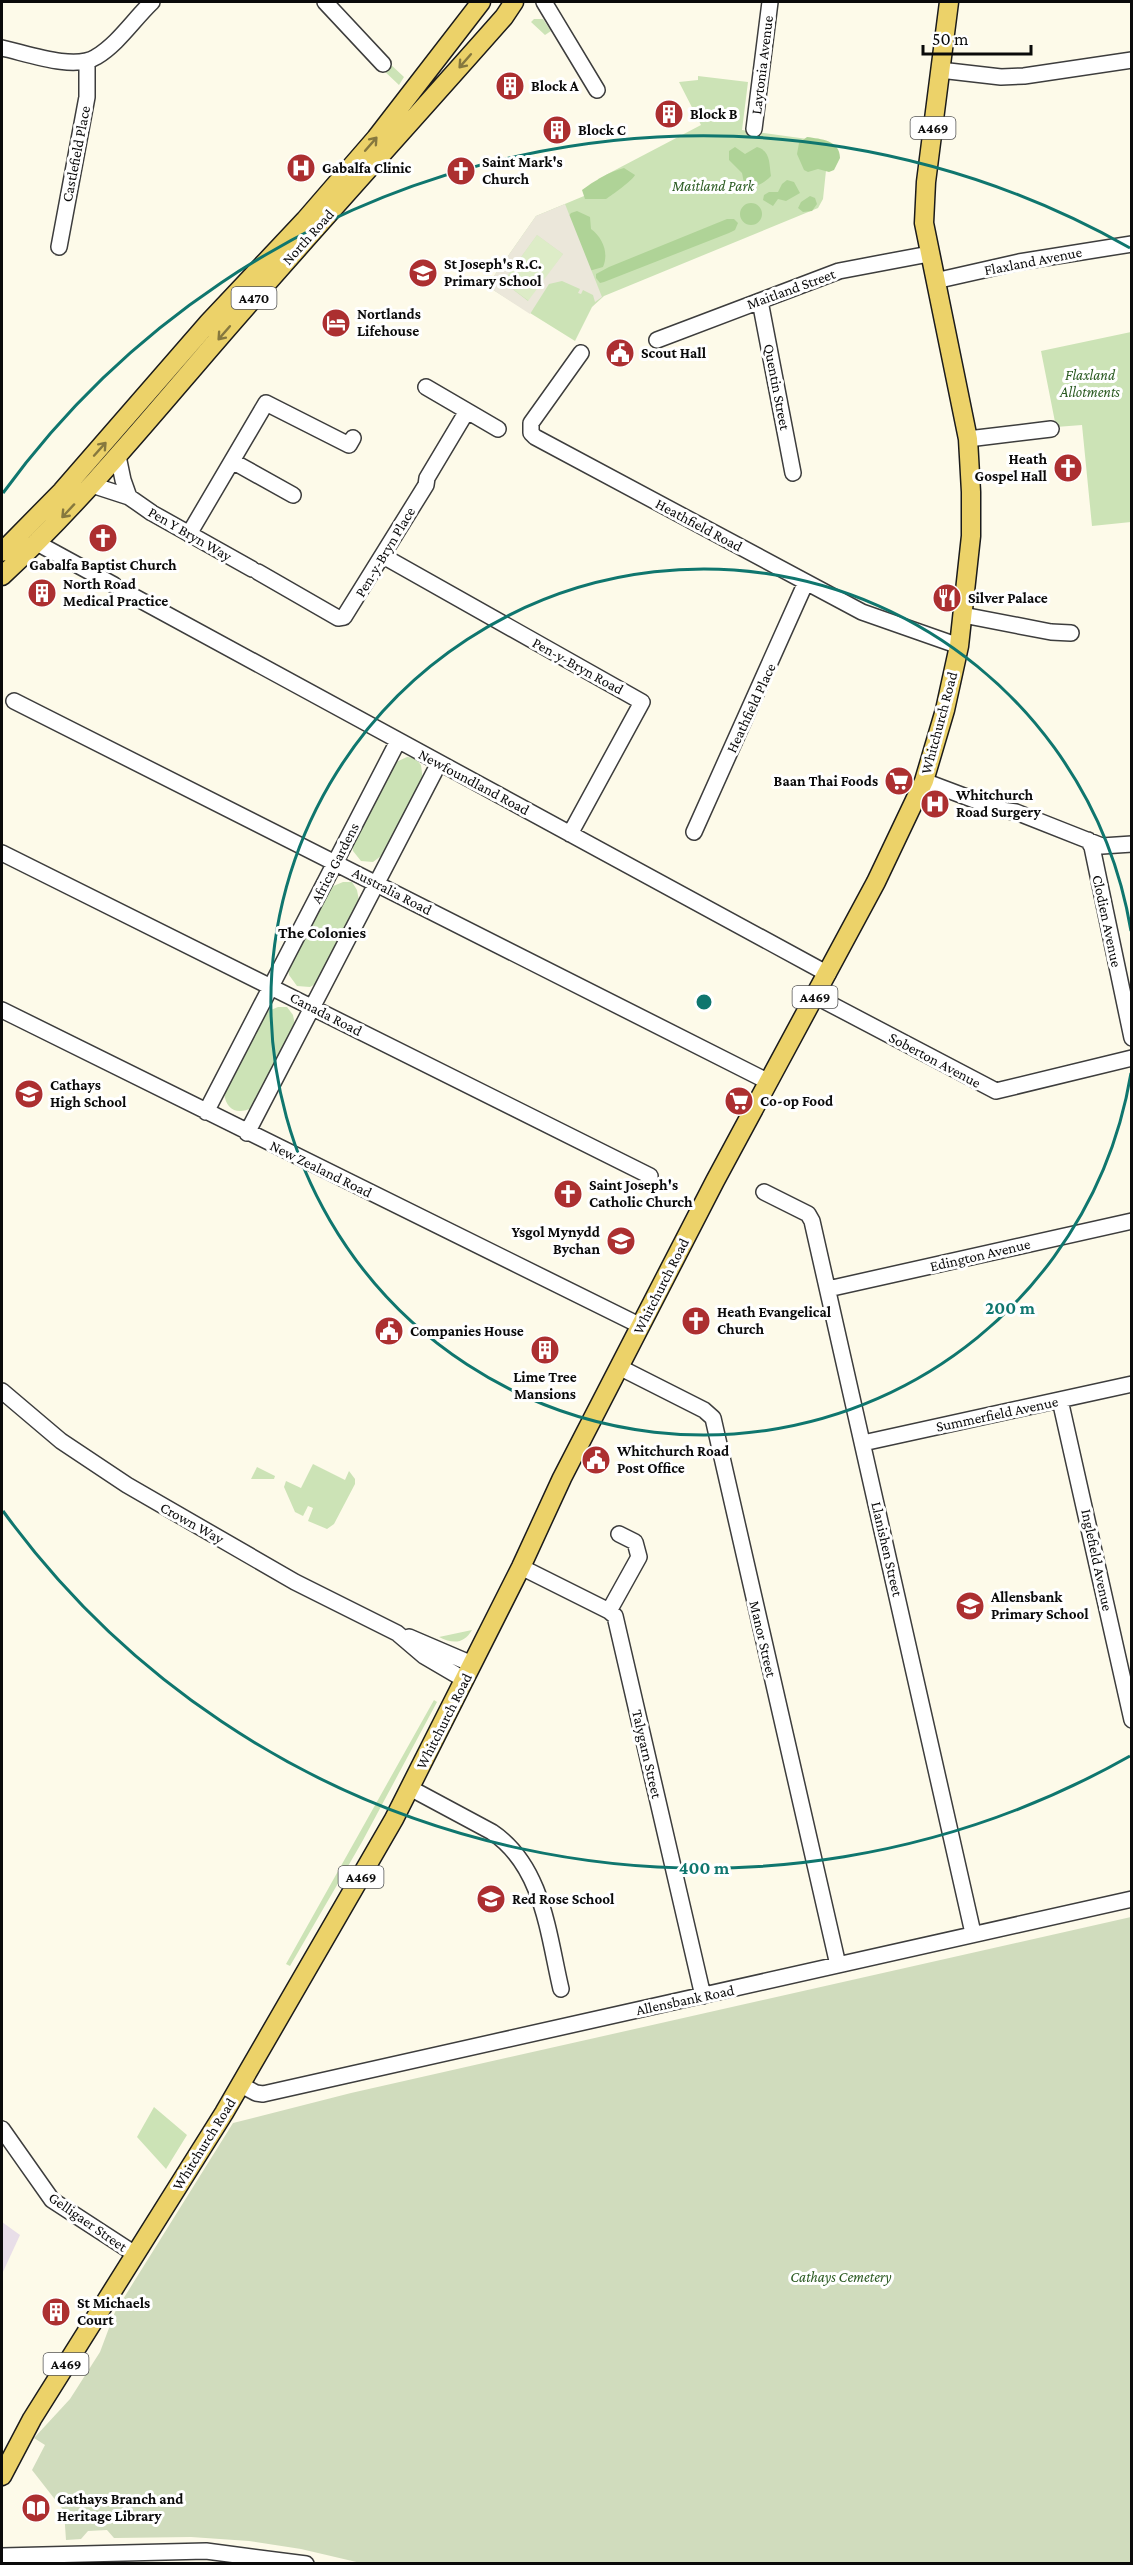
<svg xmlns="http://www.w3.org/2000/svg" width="1133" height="2565" viewBox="0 0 1133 2565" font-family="'Crimson Pro',serif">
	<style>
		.industrial { fill: #e8dee8 }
		.green { fill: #cce3b6 }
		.forest { fill: #afd397 }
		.cemetery { fill: #d0dcbd }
		.pitch { fill: #ddecc7 }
		.plaza { fill: #ebe7da; fill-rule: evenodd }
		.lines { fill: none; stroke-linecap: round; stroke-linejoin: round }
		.minor-casing { stroke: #3d3d3d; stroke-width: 18 }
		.major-casing { stroke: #1b1b1b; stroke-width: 21 }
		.minor { stroke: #fff; stroke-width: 15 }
		.major { stroke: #ecd269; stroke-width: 18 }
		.oneway { stroke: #86783e }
		.ring { fill: none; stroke: #0f766e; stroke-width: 3 }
		.labels { text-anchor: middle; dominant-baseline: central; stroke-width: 6; stroke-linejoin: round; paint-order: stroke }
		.shield { fill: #fff; stroke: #545454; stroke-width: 1.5 }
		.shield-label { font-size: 14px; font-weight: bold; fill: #0a0a0a }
		.street-label { font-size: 15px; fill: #0a0a0a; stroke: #fff }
		.poi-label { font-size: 15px; font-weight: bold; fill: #0a0a0a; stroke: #fff; text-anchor: start }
		.park-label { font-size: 15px; font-style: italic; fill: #2a5a21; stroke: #fff }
		.neighbourhood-label { font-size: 16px; font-weight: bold; fill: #0a0a0a; stroke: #fff }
		.centre { fill: #0f766e; stroke: #fff; stroke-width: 3 }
		.ring-label { font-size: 18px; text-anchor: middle; font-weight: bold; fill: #0f766e; stroke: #fff; stroke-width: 6; stroke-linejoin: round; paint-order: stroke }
	</style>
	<rect width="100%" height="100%" fill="#fdfae9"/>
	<path class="industrial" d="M2 2222 20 2235 2 2274Z"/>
	<path class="green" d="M534 19H543L551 31 545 35 531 22Z
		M388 62 404 77 399 85 381 68Z
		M698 76 748 82 742 130 829 142 823 199 818 208 604 296 592 307 575 341 487 286 536 216 596 191 598 179 701 125 679 82 698 80Z
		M1131 332V522L1092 526 1082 425 1056 427 1041 351Z
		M407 757 415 758 421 765 423 781 385 853 373 862 361 861 353 851 352 844 394 763Z
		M343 882H352L357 890 359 901 317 983 310 987 297 986 289 975 288 968 324 895 331 887Z
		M278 1007H287L293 1015 295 1025 252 1108C237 1115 226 1110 224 1093L266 1012Z
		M313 1464 345 1480 349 1471 355 1479V1484L334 1524 327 1529 308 1521 313 1508 308 1506 303 1516 295 1512 284 1487 286 1481 301 1488Z
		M257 1467 275 1476 274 1479H251Z
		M472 1630C464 1644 453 1644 439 1637Z
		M434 1700 437 1702 362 1842 290 1966 286 1964Z
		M154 2107 187 2135 166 2169 137 2137Z"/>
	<path class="forest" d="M807 137C821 139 840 140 840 158L834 170 829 172 818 169 808 172 804 170 797 154 799 143Z
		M735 147 745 154 757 147C771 151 769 164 771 176 763 184 755 189 744 183L742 173 729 160V151Z
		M624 168 635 175C633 180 612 195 606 199H585L582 190C594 181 609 172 624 168Z
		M787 180 794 182 800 193 786 201 778 199 773 206 763 200 764 195 769 192H778L782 184Z
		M810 196 815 198 817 204 812 211 803 212 798 208 801 202Z
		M740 214a11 11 0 1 1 22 0a11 11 0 1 1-22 0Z
		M577 211 590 217 591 229C603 238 609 253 603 267L589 271 564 222 571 213Z
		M727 219H734L738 223 735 230 729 233 604 282 600 283 596 278V274L609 267Z"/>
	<path class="cemetery" d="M1131 1917V2563L365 2564 301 2549 249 2541 191 2537 114 2538 107 2530 88 2531 81 2539 66 2540 64 2511 32 2470 45 2445 34 2438 70 2399 100 2352 115 2312 233 2123 351 2093Z"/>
	<path class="pitch" d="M537 235 563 254 529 301 503 282Z"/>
	<path class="plaza" d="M565 204 602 297 595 302 593 295 583 290 581 294 578 293 580 289 562 281 549 284 530 314 487 286 536 216ZM537 235 563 254 528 301 503 282Z"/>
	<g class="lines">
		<g class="minor-casing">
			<path id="minor" d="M325 2 383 64
				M544 2 597 90
				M2 48C26 53 74 71 96 57 118 44 134 19 152 2
				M940 70 1001 77 1024 76 1132 60
				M754 129 770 2
				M59 247 87 97V62
				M935 281 1019 262 1132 244
				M760 301 793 473
				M657 340 839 271 929 254
				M581 353 531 423V433L535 437 862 612 959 646
				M426 387 498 429
				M968 439 1051 429
				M118 456 123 480 129 497
				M232 461 293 495
				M92 485 129 497 152 513 252 569
				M189 534 266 403 349 445 353 438
				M37 543 114 585
				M383 556 642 702 570 834
				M258 572 338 618 344 617 426 485 427 478 467 411
				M120 589 828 974
				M963 615 1051 632 1071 633
				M14 701 769 1082
				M924 781 1001 810 1016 812 1102 846 1132 844
				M694 832 806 582
				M1088 840 1092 847 1132 1038
				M2 853 650 1176
				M815 996 996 1091 1132 1058
				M2 1010 641 1326
				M206 1112 398 741
				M247 1133 439 763
				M764 1192 808 1214 812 1221 973 1933
				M828 1289 1132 1221
				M619 1367 704 1410 713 1418 838 1965
				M2 1391 61 1441 127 1485 295 1582 397 1633 424 1656 465 1680
				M1060 1400 1132 1720
				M863 1443 1132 1384
				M521 1567 609 1611 615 1616 703 1996
				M609 1611 639 1557 635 1542 619 1534
				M409 1637 472 1664
				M410 1788 492 1832C543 1866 548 1934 561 1989
				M241 2085 256 2093 263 2094 1132 1899
				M2 2129 52 2200 135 2254
				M2 2556 206 2551 306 2564"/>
		</g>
		<g class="major-casing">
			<path id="major" d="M2 552 62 491 209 322 305 220 376 138 481 2
				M2 576C86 498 158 408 233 322 322 220 414 119 504 17L514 2
				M2 2476 32 2419 224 2113 394 1819 521 1567 562 1478 715 1181 876 882 924 781 945 710 959 646 971 536V492L968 439 924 223 926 182 949 2"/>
		</g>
		<use href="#minor" class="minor"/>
		<use href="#major" class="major"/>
	</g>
	<defs><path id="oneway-shaft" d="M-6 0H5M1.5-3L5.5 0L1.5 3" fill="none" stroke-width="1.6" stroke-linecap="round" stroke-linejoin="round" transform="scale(1.5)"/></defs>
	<g class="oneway">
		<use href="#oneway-shaft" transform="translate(465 61) rotate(131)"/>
		<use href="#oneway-shaft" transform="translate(371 144) rotate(-49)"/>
		<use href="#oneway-shaft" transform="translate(224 333) rotate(131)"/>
		<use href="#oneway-shaft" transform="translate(100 449) rotate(-48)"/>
		<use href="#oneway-shaft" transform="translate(68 511) rotate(133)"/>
	</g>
	<g class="ring">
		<path d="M1131 1073A433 433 0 1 1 1131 931"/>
		<path d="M1130 1756A866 866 0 0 1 3 1511M3 493A866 866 0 0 1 1130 248"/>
	</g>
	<defs>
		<g id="building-disc" transform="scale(1.5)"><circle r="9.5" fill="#ac2f30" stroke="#fff"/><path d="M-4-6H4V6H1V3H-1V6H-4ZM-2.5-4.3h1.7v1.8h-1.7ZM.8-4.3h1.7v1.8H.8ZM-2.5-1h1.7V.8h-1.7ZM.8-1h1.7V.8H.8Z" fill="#fff"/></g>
		<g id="hospital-disc" transform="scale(1.5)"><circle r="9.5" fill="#ac2f30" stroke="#fff"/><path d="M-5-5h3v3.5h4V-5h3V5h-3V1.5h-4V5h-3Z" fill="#fff"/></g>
		<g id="church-disc" transform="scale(1.5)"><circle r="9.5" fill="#ac2f30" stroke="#fff"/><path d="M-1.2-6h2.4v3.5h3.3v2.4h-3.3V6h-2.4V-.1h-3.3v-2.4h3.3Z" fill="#fff"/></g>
		<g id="school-disc" transform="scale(1.5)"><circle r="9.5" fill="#ac2f30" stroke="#fff"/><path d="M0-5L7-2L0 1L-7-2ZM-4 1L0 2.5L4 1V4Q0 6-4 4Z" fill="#fff"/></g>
		<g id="hotel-disc" transform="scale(1.5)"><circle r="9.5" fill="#ac2f30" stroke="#fff"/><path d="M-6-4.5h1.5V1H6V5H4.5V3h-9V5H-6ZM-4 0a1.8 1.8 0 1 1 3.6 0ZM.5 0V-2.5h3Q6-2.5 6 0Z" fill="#fff"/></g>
		<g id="civic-disc" transform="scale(1.5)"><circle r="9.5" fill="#ac2f30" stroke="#fff"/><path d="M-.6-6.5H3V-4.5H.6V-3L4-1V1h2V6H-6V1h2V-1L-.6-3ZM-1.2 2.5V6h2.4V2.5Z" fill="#fff"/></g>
		<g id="restaurant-disc" transform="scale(1.5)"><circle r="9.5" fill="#ac2f30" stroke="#fff"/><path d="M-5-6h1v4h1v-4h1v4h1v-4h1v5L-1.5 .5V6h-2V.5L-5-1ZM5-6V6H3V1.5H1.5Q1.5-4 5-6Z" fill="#fff"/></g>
		<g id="supermarket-disc" transform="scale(1.5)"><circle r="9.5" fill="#ac2f30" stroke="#fff"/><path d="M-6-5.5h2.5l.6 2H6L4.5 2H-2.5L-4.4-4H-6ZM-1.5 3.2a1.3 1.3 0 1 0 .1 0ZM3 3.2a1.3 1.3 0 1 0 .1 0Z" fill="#fff"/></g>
		<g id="library-disc" transform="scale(1.5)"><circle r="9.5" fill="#ac2f30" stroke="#fff"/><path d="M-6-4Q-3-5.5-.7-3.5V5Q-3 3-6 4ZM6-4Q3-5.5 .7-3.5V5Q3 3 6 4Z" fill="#fff"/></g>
	</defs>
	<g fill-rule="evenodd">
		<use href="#building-disc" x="510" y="86"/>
		<use href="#building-disc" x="669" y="114"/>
		<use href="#building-disc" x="557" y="130"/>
		<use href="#hospital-disc" x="301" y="168"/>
		<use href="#church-disc" x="461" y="171"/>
		<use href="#school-disc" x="423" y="273"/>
		<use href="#hotel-disc" x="336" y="323"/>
		<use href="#civic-disc" x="620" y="353"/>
		<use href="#church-disc" x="1068" y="468"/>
		<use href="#church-disc" x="103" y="538"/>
		<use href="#building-disc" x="42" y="593"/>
		<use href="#restaurant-disc" x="947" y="598"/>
		<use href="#supermarket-disc" x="899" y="781"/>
		<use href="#hospital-disc" x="935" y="804"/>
		<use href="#school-disc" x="29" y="1094"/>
		<use href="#supermarket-disc" x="739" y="1101"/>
		<use href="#church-disc" x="568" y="1194"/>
		<use href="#school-disc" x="621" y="1241"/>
		<use href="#church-disc" x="696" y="1321"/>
		<use href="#civic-disc" x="389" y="1331"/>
		<use href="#building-disc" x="545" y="1350"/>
		<use href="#civic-disc" x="596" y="1460"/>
		<use href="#school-disc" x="970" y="1606"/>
		<use href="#school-disc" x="491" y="1899"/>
		<use href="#building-disc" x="56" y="2312"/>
		<use href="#library-disc" x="36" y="2508"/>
	</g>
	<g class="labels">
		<g class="shield">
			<rect x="910.5" y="117" width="45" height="22" rx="4.5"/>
			<rect x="231.5" y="287" width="45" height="22" rx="4.5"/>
			<rect x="792.5" y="986" width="45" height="22" rx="4.5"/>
			<rect x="338.5" y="1866" width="45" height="22" rx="4.5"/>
			<rect x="43.5" y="2353" width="45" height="22" rx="4.5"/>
		</g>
		<g class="shield-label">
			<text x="933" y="128">A469</text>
			<text x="254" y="298">A470</text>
			<text x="815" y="997">A469</text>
			<text x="361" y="1877">A469</text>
			<text x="66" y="2364">A469</text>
		</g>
		<g class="street-label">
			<text transform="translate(762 65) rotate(-83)">Laytonia Avenue</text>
			<text transform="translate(76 154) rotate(-79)">Castlefield Place</text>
			<text transform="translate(308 237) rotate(-48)">North Road</text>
			<text transform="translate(1033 261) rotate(-11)">Flaxland Avenue</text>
			<text transform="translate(791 289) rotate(-20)">Maitland Street</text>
			<text transform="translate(777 387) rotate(79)">Quentin Street</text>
			<text transform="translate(699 525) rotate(28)">Heathfield Road</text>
			<text transform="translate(190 534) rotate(30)">Pen Y Bryn Way</text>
			<text transform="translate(385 552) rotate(-59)">Pen-y-Bryn Place</text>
			<text transform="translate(578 666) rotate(29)">Pen-y-Bryn Road</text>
			<text transform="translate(751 708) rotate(-65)">Heathfield Place</text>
			<text transform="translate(939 723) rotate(-75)">Whitchurch Road</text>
			<text transform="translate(474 782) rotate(28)">Newfoundland Road</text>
			<text transform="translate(335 863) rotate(-63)">Africa Gardens</text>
			<text transform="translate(392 891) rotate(27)">Australia Road</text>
			<text transform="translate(1107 921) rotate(78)">Clodien Avenue</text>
			<text transform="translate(326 1014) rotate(27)">Canada Road</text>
			<text transform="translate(935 1060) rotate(28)">Soberton Avenue</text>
			<text transform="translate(321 1169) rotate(26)">New Zealand Road</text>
			<text transform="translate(980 1255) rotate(-13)">Edington Avenue</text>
			<text transform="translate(661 1286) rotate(-63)">Whitchurch Road</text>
			<text transform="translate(997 1414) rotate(-12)">Summerfield Avenue</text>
			<text transform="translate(192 1523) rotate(29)">Crown Way</text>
			<text transform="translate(887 1549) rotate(77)">Llanishen Street</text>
			<text transform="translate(1097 1560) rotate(78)">Inglefield Avenue</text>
			<text transform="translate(763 1639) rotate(77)">Manor Street</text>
			<text transform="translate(444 1721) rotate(-63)">Whitchurch Road</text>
			<text transform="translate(647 1754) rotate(77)">Talygarn Street</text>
			<text transform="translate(685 2000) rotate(-12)">Allensbank Road</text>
			<text transform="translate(204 2144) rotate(-58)">Whitchurch Road</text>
			<text transform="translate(88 2222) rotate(35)">Gelligaer Street</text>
		</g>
		<g class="poi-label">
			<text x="531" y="86">Block A</text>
			<text x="690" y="114">Block B</text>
			<text x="578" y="130">Block C</text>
			<text x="482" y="162">Saint Mark's<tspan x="482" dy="17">Church</tspan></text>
			<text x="322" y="168">Gabalfa Clinic</text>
			<text x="444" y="264">St Joseph's R.C.<tspan x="444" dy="17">Primary School</tspan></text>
			<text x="357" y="314">Nortlands<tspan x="357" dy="17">Lifehouse</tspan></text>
			<text x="641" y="353">Scout Hall</text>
			<text x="1047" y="459" text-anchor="end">Heath<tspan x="1047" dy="17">Gospel Hall</tspan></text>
			<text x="103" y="565" text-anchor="middle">Gabalfa Baptist Church</text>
			<text x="63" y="584">North Road<tspan x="63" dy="17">Medical Practice</tspan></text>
			<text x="968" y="598">Silver Palace</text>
			<text x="878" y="781" text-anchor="end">Baan Thai Foods</text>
			<text x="956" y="795">Whitchurch<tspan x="956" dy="17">Road Surgery</tspan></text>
			<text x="50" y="1085">Cathays<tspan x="50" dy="17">High School</tspan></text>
			<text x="760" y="1101">Co-op Food</text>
			<text x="589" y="1185">Saint Joseph's<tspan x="589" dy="17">Catholic Church</tspan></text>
			<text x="600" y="1232" text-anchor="end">Ysgol Mynydd<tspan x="600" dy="17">Bychan</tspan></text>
			<text x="717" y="1312">Heath Evangelical<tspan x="717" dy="17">Church</tspan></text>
			<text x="410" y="1331">Companies House</text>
			<text x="545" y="1377" text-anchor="middle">Lime Tree<tspan x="545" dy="17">Mansions</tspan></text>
			<text x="617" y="1451">Whitchurch Road<tspan x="617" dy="17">Post Office</tspan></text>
			<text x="991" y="1597">Allensbank<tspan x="991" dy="17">Primary School</tspan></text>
			<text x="512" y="1899">Red Rose School</text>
			<text x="77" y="2303">St Michaels<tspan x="77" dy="17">Court</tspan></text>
			<text x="57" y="2499">Cathays Branch and<tspan x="57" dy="17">Heritage Library</tspan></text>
		</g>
		<g class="park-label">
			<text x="713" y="186">Maitland Park</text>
			<text x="1090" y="375">Flaxland<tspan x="1090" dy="17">Allotments</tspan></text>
			<text x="841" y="2277">Cathays Cemetery</text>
		</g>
		<g class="neighbourhood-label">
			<text x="322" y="932">The Colonies</text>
		</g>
	</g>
	<circle cx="704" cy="1002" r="9" class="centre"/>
	<g class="ring-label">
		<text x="1010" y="1314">200 m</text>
		<text x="704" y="1874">400 m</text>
	</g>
	<rect width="1133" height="2565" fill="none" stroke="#0a0a0a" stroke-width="6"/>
	<path d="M923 45v9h108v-9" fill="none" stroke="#0a0a0a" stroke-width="3"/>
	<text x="932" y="45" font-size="18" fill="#0a0a0a" stroke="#ffffff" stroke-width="4.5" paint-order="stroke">50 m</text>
</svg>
